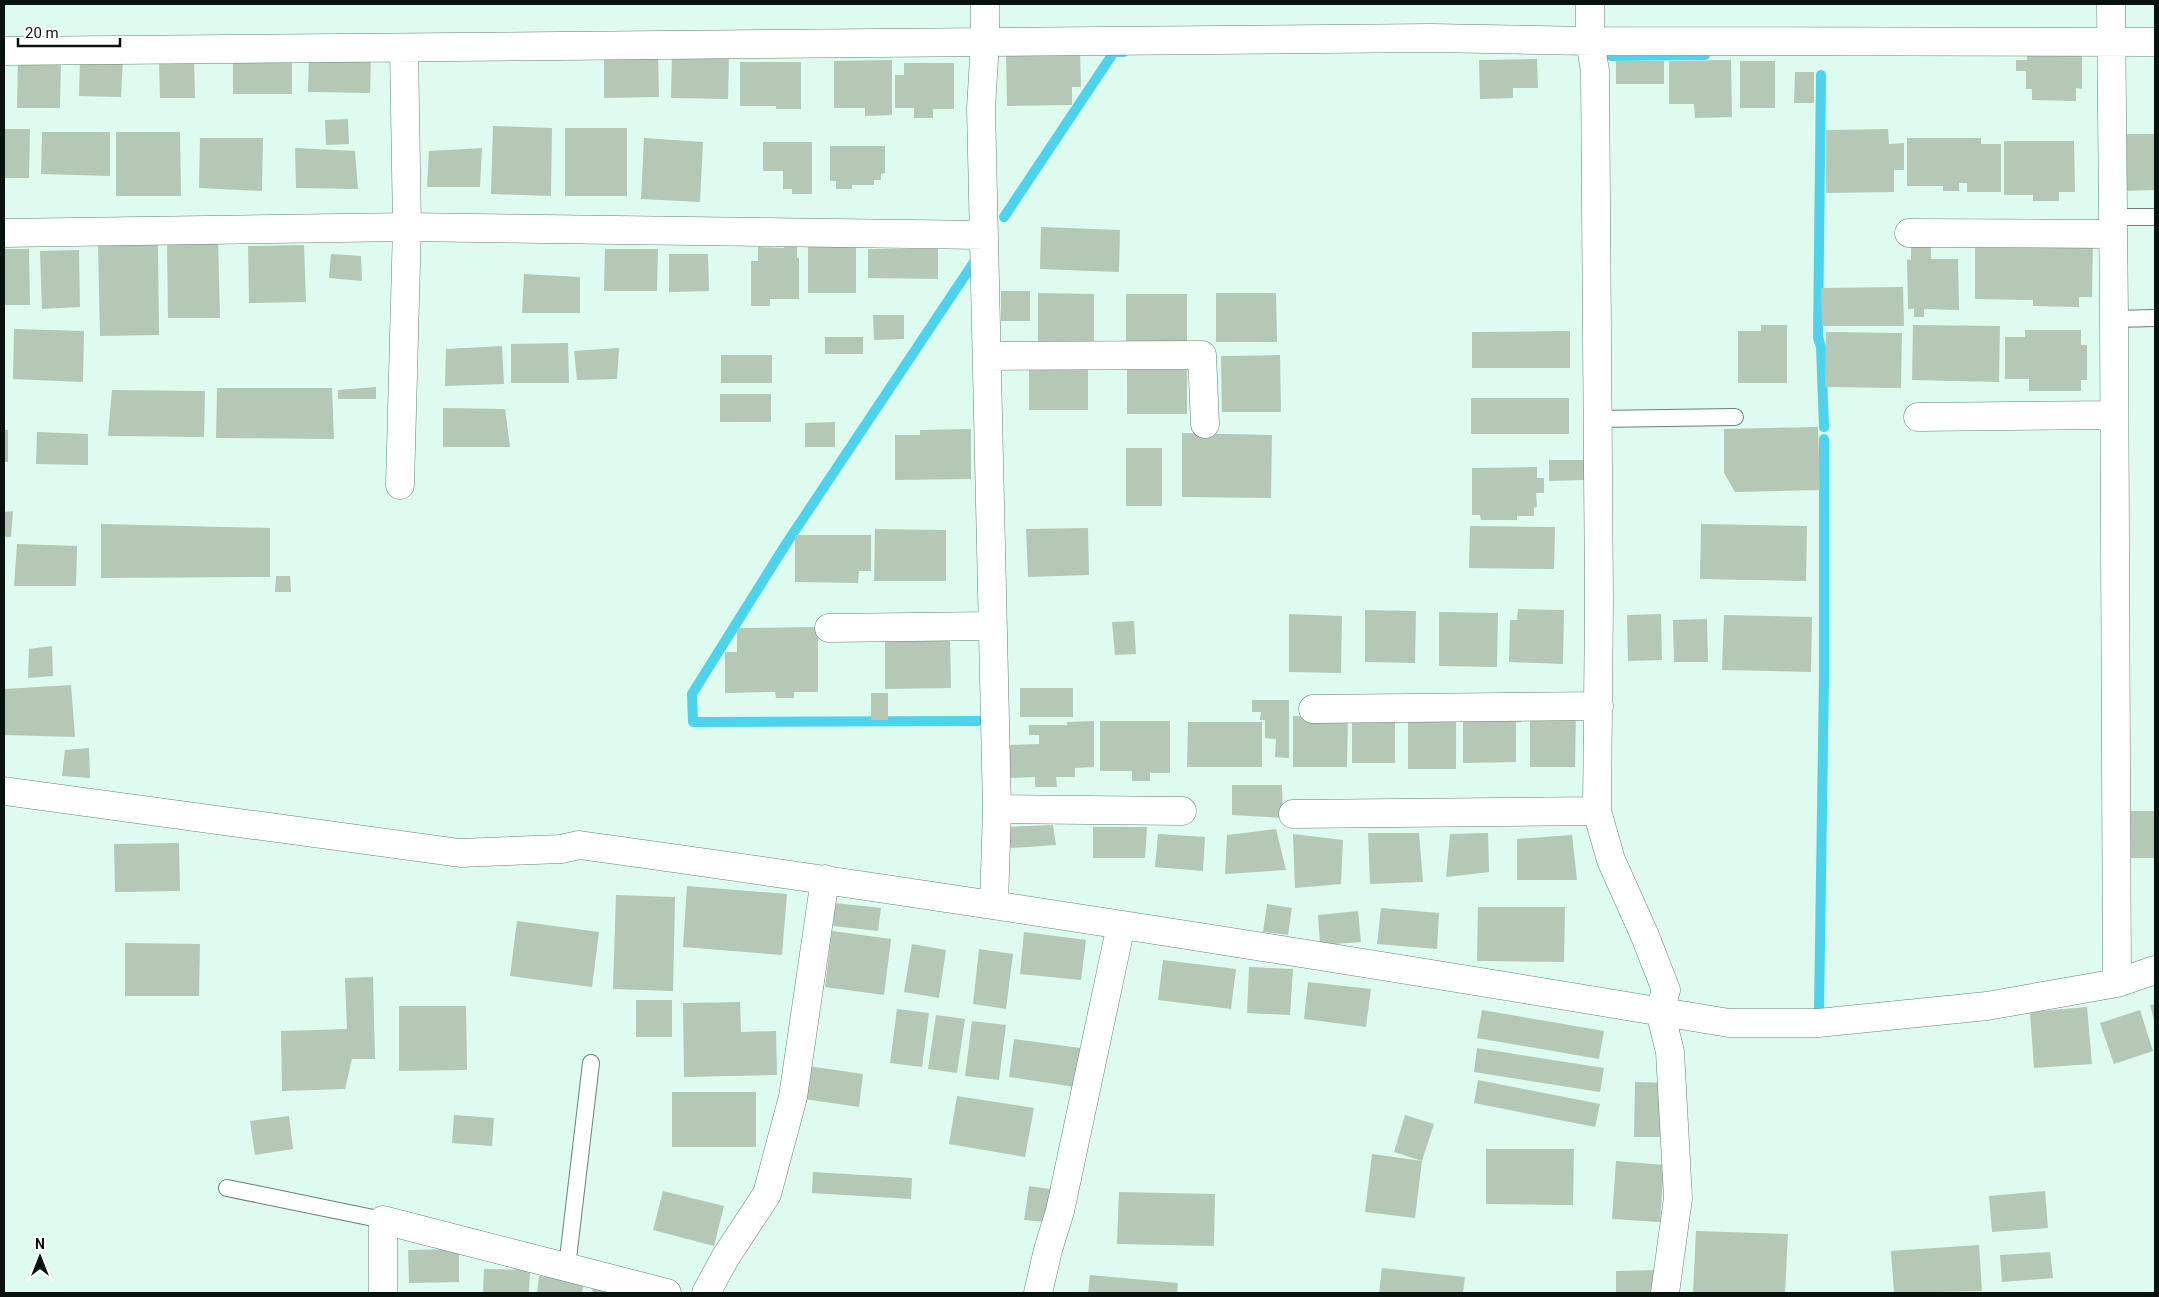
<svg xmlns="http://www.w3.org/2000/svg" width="2159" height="1297" viewBox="0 0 2159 1297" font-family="Roboto,sans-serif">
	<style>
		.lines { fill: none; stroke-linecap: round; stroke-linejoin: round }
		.stream { stroke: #4ed3ec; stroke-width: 10 }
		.building { fill: #b4c8b5 }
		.service-casing { stroke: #668176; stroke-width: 18 }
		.minor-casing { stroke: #668176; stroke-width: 29 }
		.service { stroke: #fff; stroke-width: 16 }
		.minor { stroke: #fff; stroke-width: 28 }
	</style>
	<rect width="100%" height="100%" fill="#defbef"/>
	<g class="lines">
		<path class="stream" d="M1611 56 1705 55
			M1821 75 1818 337 1821 347 1824 427
			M1004 217 1114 52H1124
			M974 262 786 544 692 694 693 722 978 721
			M1819 1009 1824 677V439"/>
	</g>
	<path class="building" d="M1080 51 1081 87H1072V105L1007 106 1006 52Z
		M672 53H729L728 99 671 98Z
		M292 55V94H233V56Z
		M604 55H658L659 97 604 98Z
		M2027 55 2082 56V89L2076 88V101L2032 100V89H2026V71H2016V60H2027Z
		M18 56 61 57 60 108H17Z
		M309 56H371L370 93 308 92Z
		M80 59H123L121 97 79 96Z
		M1537 59 1538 88H1513V98L1480 99 1479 60Z
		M159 60H194L195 98H160Z
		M892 60V115L865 116V108H834V61Z
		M1731 60 1732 117 1695 118 1694 104H1669V61Z
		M1616 61H1664V84H1616Z
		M1740 61H1775V108H1740Z
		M740 62H801V109H776V106H740Z
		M904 63H954V109H933V118H914V108H895V75H904Z
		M1795 72H1814V103H1794Z
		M348 119 349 144 326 145 325 120Z
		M493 126 552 128 551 196 491 194Z
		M565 128H627V196H565Z
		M4 129H30L29 178H4Z
		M1888 129 1889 144 1904 143V170H1894V192L1826 193V130Z
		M42 132H110V176L41 174Z
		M116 132H180L181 196H116Z
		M2119 134H2155V190L2120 191Z
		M200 138H263L262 191 199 188Z
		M644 138 703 142 700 202 641 199Z
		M1907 138H1981V144H2001V192H1967V183H1959V191H1943V186H1907Z
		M2004 141H2074L2075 192H2059V201H2033V195H2004Z
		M763 142H812V194H792V189H783V171H763Z
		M830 146H885V173L881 174V180H874V185H852V189H836V181H830Z
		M295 148 355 151 358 189 296 188Z
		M482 148 480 187H427L429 151Z
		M1041 227 1120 230 1119 272 1040 269Z
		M2093 237 2092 297H2079V307L2033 306V300L1975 299V241Z
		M218 239 220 318H168L167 240Z
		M1911 241H1931V259H1958L1959 310 1924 309V317H1914V309H1908L1907 259 1911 260Z
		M158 243 159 335 100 336 98 245Z
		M808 243H856V293H808Z
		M784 244 797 245V258H799V299H770V306H751V261H758V247L784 248Z
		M304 245 306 302 249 303 248 246Z
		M4 249H29L30 305H4Z
		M605 249H658L657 291H604Z
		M868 249H938V279L868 278Z
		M79 250 80 307 42 309 40 251Z
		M331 254 361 256 362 281 329 278Z
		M669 254H708L709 291 669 292Z
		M524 274 580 277V313H522Z
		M1903 287 1904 326H1822L1821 288Z
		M1001 291H1030V321H1001Z
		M1038 293 1094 294V345L1038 343Z
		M1216 293H1276L1277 342H1216Z
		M1126 294H1187V343H1126Z
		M873 315H904V339L874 340Z
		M1761 325H1787V383H1738V331H1761Z
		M1913 325 2000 326 1999 382 1912 380Z
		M14 329 84 331 83 382 13 379Z
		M2025 330H2081V345H2087V380H2081V391H2029V379H2005V337H2025Z
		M1570 331V368H1472V332Z
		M1826 332 1902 333 1901 388 1825 387Z
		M825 337H863V354H825Z
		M568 343 569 383H511V344Z
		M502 346 504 384 445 386 446 349Z
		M619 348 617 379 577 380 574 351Z
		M721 355H772V383H721Z
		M1280 355 1281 412H1222L1221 356Z
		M1029 366H1088V410H1029Z
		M1127 367H1187V414H1127Z
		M376 387V399H338V390Z
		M217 388H332L334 439 216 438Z
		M112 390 205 391 204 437 108 436Z
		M720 394H771V422H720Z
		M1471 398H1569V434H1471Z
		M443 408 505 409 510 447H443Z
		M835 422V447H805V423Z
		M1818 427 1820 490 1735 492 1724 473V429Z
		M971 429V479L895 480V435H920V430Z
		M4 430H8V462H4Z
		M37 432 88 434V465L36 464Z
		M1182 433 1272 435 1271 498 1182 497Z
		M1126 448H1162V506H1126Z
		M1549 460H1584V480L1549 481Z
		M1537 467V478H1544V493H1536L1537 507 1534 508V516H1517V520H1481L1480 515H1472V468Z
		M13 511 11 537H4V512Z
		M101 524 270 528V577L101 578Z
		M1701 524 1807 526 1806 581 1700 579Z
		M1470 526 1555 527 1554 569 1469 568Z
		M1088 528 1089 575 1028 577 1026 529Z
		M875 529 946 530V581H874Z
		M795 535H871V571H859L858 583 795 582Z
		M17 544 77 546 76 586H14Z
		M276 576H290L291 592H275Z
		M1518 609 1564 610 1563 664 1509 662 1510 620H1517Z
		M1365 610 1416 611 1415 663 1365 662Z
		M1439 612 1498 613 1497 667 1439 666Z
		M1289 614 1342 616 1341 673 1289 672Z
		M1661 614 1662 660 1628 661 1627 615Z
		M1724 615 1812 617 1811 672 1722 670Z
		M1707 619 1708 662H1674L1673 620Z
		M1134 621 1136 654 1115 655 1112 622Z
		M818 627V692H794V698H776L775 692 725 693V652H737V628Z
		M885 637H950L951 688 885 689Z
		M52 646 53 676 28 678 29 649Z
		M71 685 75 737 4 735V689Z
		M1020 688H1073V717H1020Z
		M871 693H888V720H871Z
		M1252 700H1289V758L1275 757 1276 739 1265 738V720H1260L1261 712H1252Z
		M1521 712V722H1516V762L1463 763V713Z
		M1530 712H1576L1575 767H1530Z
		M1408 714H1456V769H1408Z
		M1293 716H1348L1347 767H1293Z
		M1352 716H1395V763H1352Z
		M1094 721V767L1075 768V777H1056L1057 787H1035V777L1009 778V745L1039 744V735H1029V725H1067V722Z
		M1100 721H1170V773H1150V781H1132V771H1100Z
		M1188 722H1262V767H1187Z
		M89 748 90 778 62 776 65 750Z
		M1232 785H1282L1283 818 1232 815Z
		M2125 811H2155V858H2126Z
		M1053 825 1056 845 1011 848 1007 827Z
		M1093 827H1147L1145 858H1093Z
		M1276 829 1286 870 1225 874 1227 835Z
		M1368 833H1419L1423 882 1370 884Z
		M1488 833 1489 872 1446 877 1450 834Z
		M1158 834 1205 837 1203 871 1155 867Z
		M1293 834 1343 840 1341 884 1295 888Z
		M1572 835 1577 880H1517V839Z
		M179 843 180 891 115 892 114 844Z
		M687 886 787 894 782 955 683 947Z
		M616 895 675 897 673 991 613 989Z
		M835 903 881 908 878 931 833 926Z
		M1267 904 1292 908 1288 935 1263 932Z
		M1478 907H1565L1564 962 1477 961Z
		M1381 908 1439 913 1437 949 1377 944Z
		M1358 911 1361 942 1320 945 1318 915Z
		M517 921 599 932 592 987 510 976Z
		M832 931 891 939 884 995 825 987Z
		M1024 932 1086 940 1081 980 1020 974Z
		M125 943 200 944 199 996H125Z
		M912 944 946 950 939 998 904 992Z
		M979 949 1013 954 1006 1009 973 1004Z
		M1163 960 1236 969 1231 1009 1158 1000Z
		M1249 967 1293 969 1290 1015 1247 1013Z
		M373 977 375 1059H352L345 1089 282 1091 281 1031 347 1029 345 978Z
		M1308 982 1371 989 1366 1027 1304 1019Z
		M636 1000H672V1037H636Z
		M740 1002 741 1032 776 1031 777 1075 684 1077 683 1003Z
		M2155 1004V1023L2150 1005Z
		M399 1006H466L467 1070 399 1071Z
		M2087 1007 2092 1064 2034 1068 2030 1012Z
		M897 1009 929 1013 922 1067 890 1063Z
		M1482 1010 1604 1031 1599 1059 1477 1038Z
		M2140 1010 2153 1051 2114 1064 2100 1023Z
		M936 1015 965 1019 957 1073 928 1069Z
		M972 1021 1006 1025 999 1080 965 1076Z
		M1014 1039 1080 1048 1075 1087 1009 1077Z
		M1477 1048 1604 1068 1600 1092 1474 1072Z
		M808 1066 863 1074 859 1107 804 1099Z
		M1478 1080 1600 1104 1595 1127 1474 1103Z
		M1635 1082 1671 1083V1137H1634Z
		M672 1092H756V1147H672Z
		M957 1096 1034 1108 1025 1157 949 1144Z
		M454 1115 494 1118 492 1146 452 1143Z
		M1405 1115 1434 1124 1422 1161 1394 1152Z
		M289 1116 293 1149 255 1155 250 1121Z
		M1486 1149H1574L1573 1205 1486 1204Z
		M1372 1154 1422 1161 1415 1218 1365 1212Z
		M1616 1161 1664 1165 1660 1222 1612 1219Z
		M813 1172 912 1178 911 1199 812 1193Z
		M1029 1186 1064 1191 1045 1222 1024 1220Z
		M663 1191 724 1206 714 1246 653 1230Z
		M2045 1191 2048 1228 1992 1232 1989 1196Z
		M1119 1192 1215 1194 1214 1246 1117 1244Z
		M1696 1231 1788 1234 1785 1293H1693Z
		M1979 1245 1982 1291 1894 1293 1891 1251Z
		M459 1249V1282L409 1283 408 1250Z
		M2050 1252 2053 1278 2002 1282 2000 1255Z
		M1382 1268 1465 1277 1463 1293H1379Z
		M484 1269 530 1270 529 1293H483Z
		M1656 1270 1657 1293H1616V1271Z
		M1090 1275 1178 1283 1177 1293H1088Z
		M539 1276 584 1282 582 1293H537Z
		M593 1286 625 1293H592Z"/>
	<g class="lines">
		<g class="service-casing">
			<path id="service" d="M2113 217H2155
				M2114 319 2155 318
				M1597 419 1735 417
				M227 1188 383 1220
				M567 1267 591 1063"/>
		</g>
		<g class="minor-casing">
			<path id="minor" d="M985 4V42L981 108 997 809 994 904
				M1590 4V41L1595 71 1599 601 1597 811 1611 860 1645 936 1666 990 1660 1011 1670 1052 1678 1198 1665 1293
				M2111 4 2114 319 2117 983
				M4 51 1431 38 1590 41 2155 42
				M4 233 407 227 984 235
				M1909 233 2113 234
				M987 356 1202 355 1205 424
				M1918 417 2114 415
				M400 485 407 227 404 48
				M829 628 992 626
				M1313 709 1599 706
				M4 791 460 853 561 849 579 845C964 898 1346 959 1729 1023H1818L1987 1006 2117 983 2155 970
				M997 809 1182 811
				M1293 814 1597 811
				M383 1293V1220L667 1293
				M706 1293 725 1258 767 1194 793 1097 825 879
				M1038 1293 1048 1250 1060 1211 1121 925"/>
		</g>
		<use href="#service" class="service"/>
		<use href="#minor" class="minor"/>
	</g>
	<rect width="2159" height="1297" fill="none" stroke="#08130f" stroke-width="10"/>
	<g transform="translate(40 1257)" stroke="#ffffff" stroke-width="4" paint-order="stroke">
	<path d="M0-4L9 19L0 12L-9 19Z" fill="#08130f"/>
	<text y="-8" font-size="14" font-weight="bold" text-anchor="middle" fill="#08130f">N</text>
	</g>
	<path d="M18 38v8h102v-8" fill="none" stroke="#08130f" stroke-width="2.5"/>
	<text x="25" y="38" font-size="15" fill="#08130f" stroke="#ffffff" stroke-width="4" paint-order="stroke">20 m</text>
</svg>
